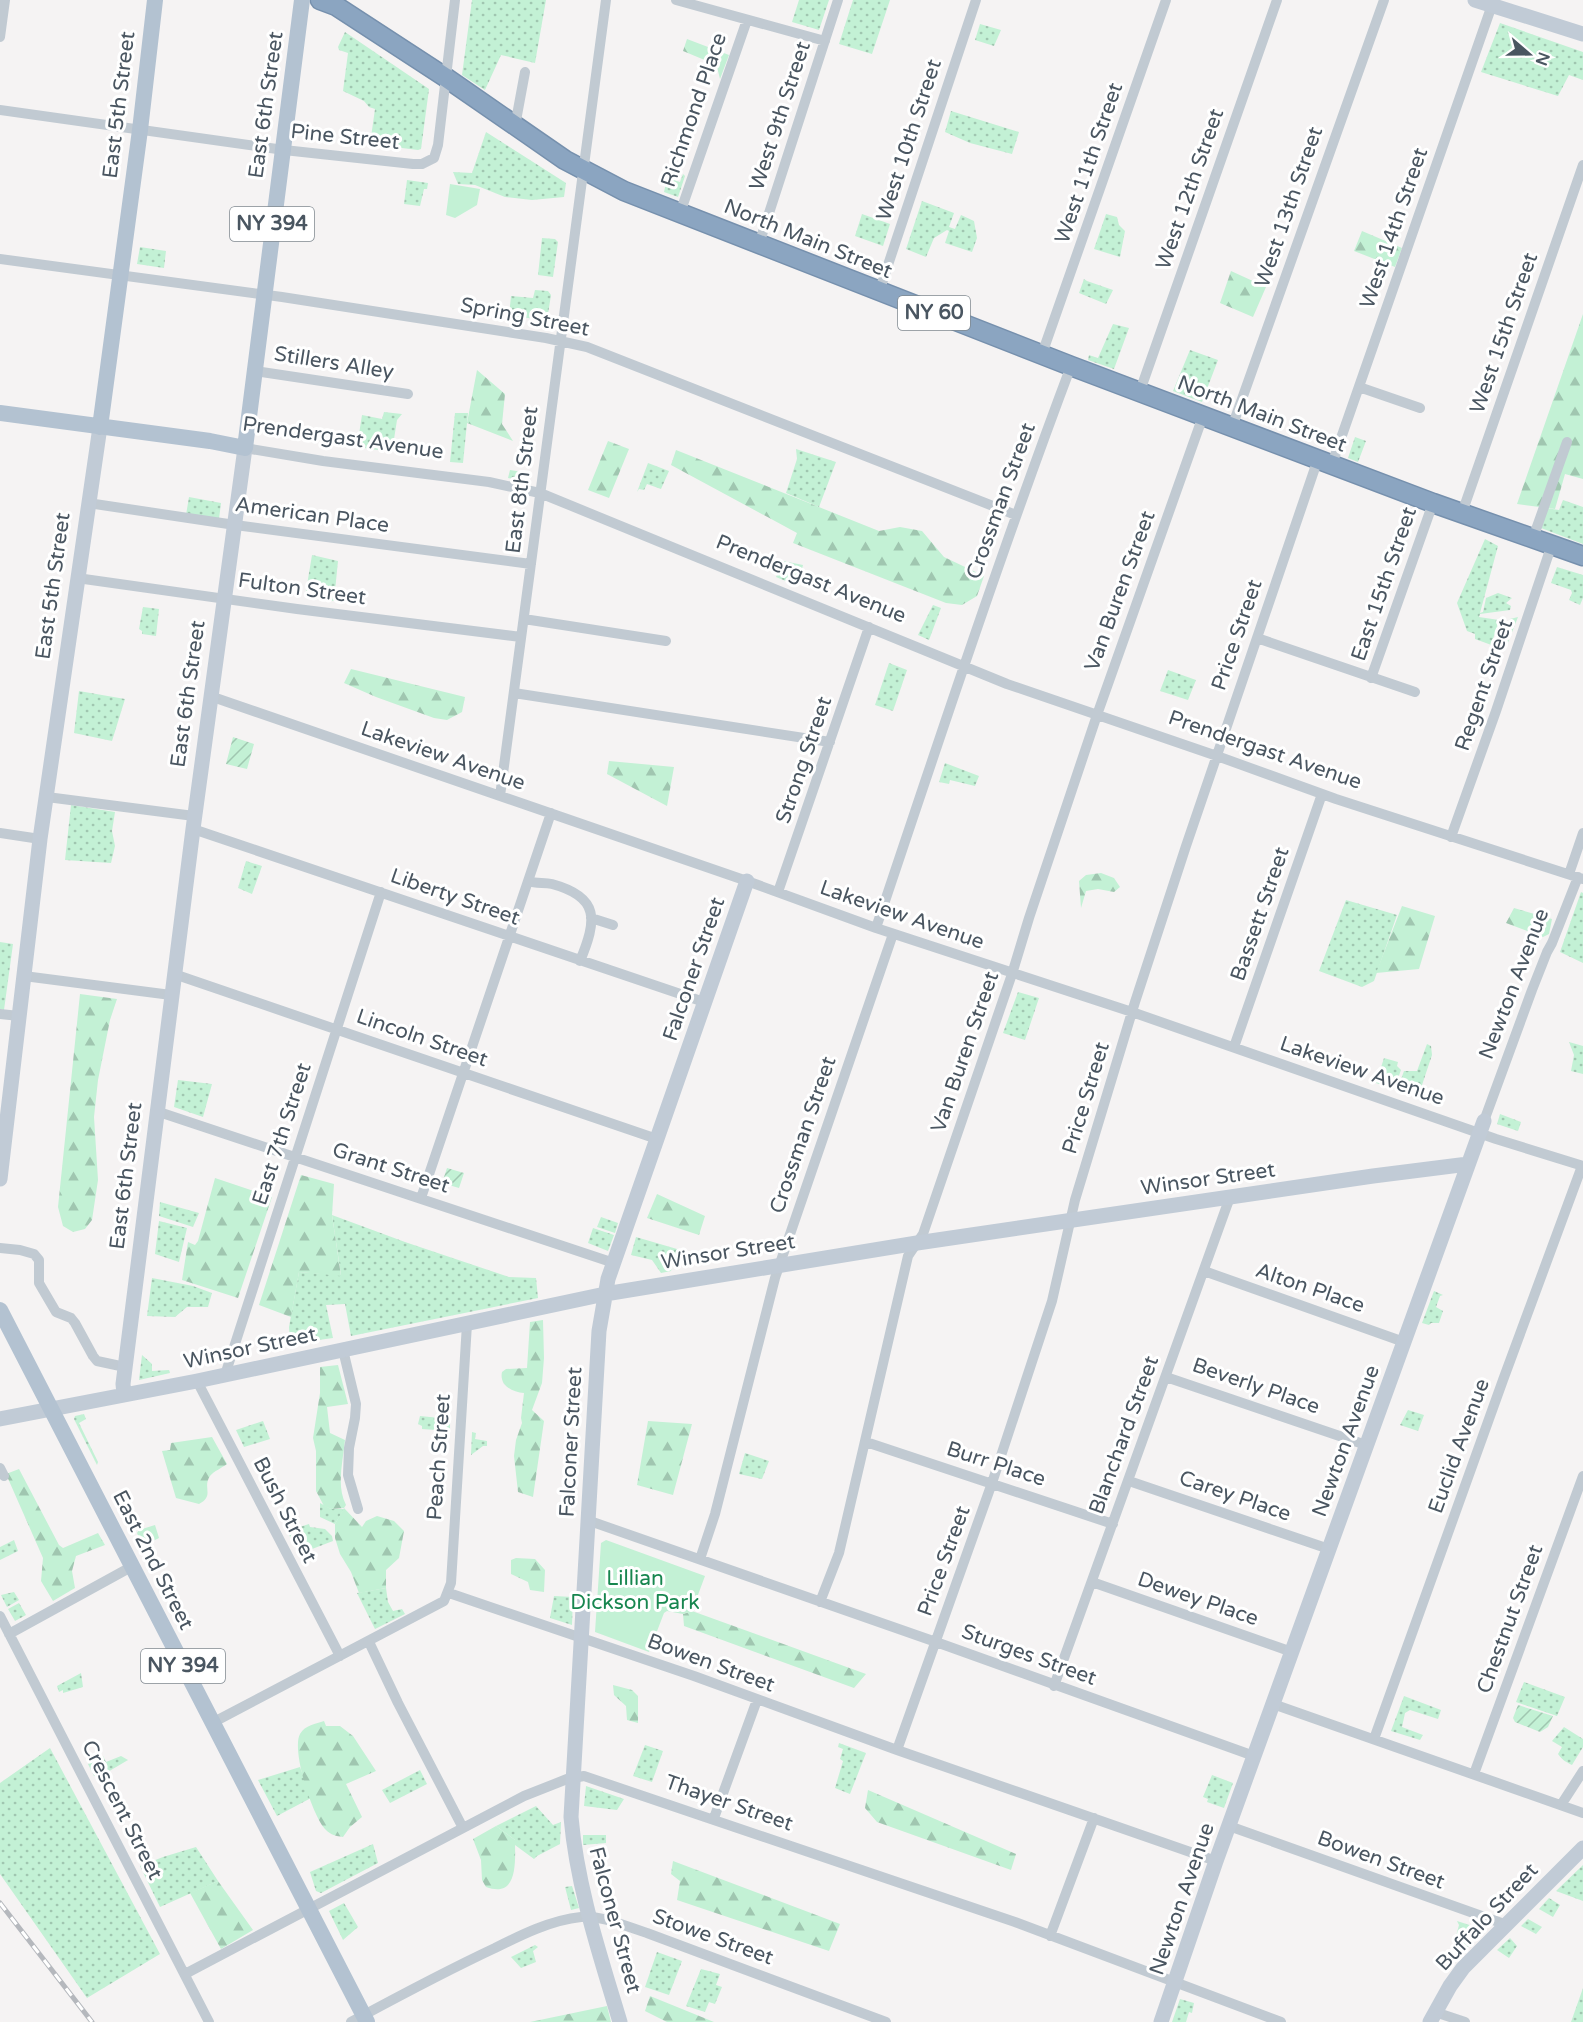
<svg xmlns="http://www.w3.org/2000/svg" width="1583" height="2022" viewBox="0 0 1583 2022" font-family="'Varela Round',sans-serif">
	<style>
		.grass { fill: url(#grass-dots) }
		.forest { fill: url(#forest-firs) }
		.park { fill: #c3f1d5 }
		.garden { fill: url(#garden-furrows) }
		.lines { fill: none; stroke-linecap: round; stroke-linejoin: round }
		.highway-casing { stroke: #7690ad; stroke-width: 21 }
		.street { stroke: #c1cad2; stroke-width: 10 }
		.secondary { stroke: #c1cbd6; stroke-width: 15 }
		.primary { stroke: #b3c2d1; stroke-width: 16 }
		.highway { stroke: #8ba5c1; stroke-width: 18 }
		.rail-casing { stroke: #b5b8bd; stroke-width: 5 }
		.rail { stroke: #fff; stroke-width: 3; stroke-dasharray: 9; stroke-linecap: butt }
		.labels { text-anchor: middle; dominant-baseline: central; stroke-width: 6; stroke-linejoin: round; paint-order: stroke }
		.shield { fill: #fff; stroke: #808990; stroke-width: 1.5 }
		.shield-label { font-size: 20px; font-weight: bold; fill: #4a5661 }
		.street-label { font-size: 21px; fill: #4a5661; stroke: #fff }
		.park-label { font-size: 21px; fill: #17864f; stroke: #fff }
	</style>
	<defs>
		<pattern id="grass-dots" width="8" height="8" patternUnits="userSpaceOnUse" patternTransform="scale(1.5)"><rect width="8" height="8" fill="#c3f1d5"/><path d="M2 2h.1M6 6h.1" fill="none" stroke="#a0c6b0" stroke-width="1.8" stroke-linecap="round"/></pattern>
		<pattern id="forest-firs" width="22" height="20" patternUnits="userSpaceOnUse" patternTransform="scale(1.5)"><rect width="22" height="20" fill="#c3f1d5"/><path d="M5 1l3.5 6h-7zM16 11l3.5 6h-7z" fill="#a0c6b0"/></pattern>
		<pattern id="garden-furrows" width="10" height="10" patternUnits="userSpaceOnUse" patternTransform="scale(1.5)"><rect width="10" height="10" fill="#c3f1d5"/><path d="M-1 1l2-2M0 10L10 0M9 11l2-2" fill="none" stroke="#a0c6b0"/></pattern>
	</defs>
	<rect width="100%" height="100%" fill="#f5f3f3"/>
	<path class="grass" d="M472 0H546L535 63 501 55 485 90 462 75Z
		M799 0H829L819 30 792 22Z
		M853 0H890L872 54 839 44Z
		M1500 23 1583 52V80L1569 75 1558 96 1481 72Z
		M980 24 1001 30 994 46 975 40Z
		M345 32 429 89 421 149 418 150 370 144 375 109 369 107 364 101 343 91 348 53 339 50 338 47Z
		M951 111 1019 132 1012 154 970 143 945 132Z
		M486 132 566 183 564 197 532 200 505 197 475 185 458 184 453 172 472 173Z
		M683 174 685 176 678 197 664 192 667 178 680 182Z
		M407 180 428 183 427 189H424L420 206 404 204Z
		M922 201 954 213 949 227 955 229 961 215 974 221 977 238 972 252 945 243 949 231 947 230 934 238 926 257 906 249Z
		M862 214 890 224 883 246 855 236Z
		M1106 214 1117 217 1119 225 1125 231 1120 257 1094 249Z
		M542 238 555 239 558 242 553 277 538 275Z
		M140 247 166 251 164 268 137 264Z
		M1084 279 1087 281 1113 290 1106 304 1079 293Z
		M535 290 548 291 551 295 547 320 509 316 511 296 533 298Z
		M1113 324 1129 328 1114 369 1088 360 1089 355 1098 358Z
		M1190 350 1218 360 1202 402 1173 391Z
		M384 412 402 414 397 420 392 452 357 447 362 415 382 419Z
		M455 413H468L463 463 450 462Z
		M1355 437 1366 441 1358 462 1348 458Z
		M796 449 836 462 819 507 786 493 797 459Z
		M648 463 669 471 661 489 647 484 644 490 639 489 637 492Z
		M510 470 528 473 526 481H520L521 479 519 478 518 480 508 478Z
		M189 497 221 503 219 519 186 515Z
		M1563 500 1583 507V544L1541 528 1546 508 1559 510Z
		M1485 539 1498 546 1480 613 1483 612 1486 598 1498 593 1512 598 1506 603 1511 606 1510 610 1480 614 1479 617 1499 620 1493 639 1498 640 1504 633 1510 619 1518 617 1505 650 1475 639V634L1467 631 1457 603Z
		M312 555 338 561 334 601 305 597Z
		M783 561 803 565 798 586 776 577Z
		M1557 567 1583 575V598L1580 605 1569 600 1572 593 1571 590 1551 583Z
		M933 605 941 608 929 640 918 635Z
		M143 607 159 609 156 636 142 634V631L139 629Z
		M889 663 907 670 893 711 875 705Z
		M1168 670 1196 680 1188 700 1160 691Z
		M79 691 125 699 112 741 74 733Z
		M945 763 979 776 975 786 950 780 949 784 939 782Z
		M71 805 115 812 112 831 115 846 111 863 65 860Z
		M246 861 262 866 252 894 238 888Z
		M1581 892 1583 893V963L1560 952Z
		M1346 900 1397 915 1374 981 1362 987 1319 971Z
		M0 942 13 944 4 1010 0 1009Z
		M1018 992 1039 998 1025 1040 1003 1033Z
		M1569 1042 1583 1046V1074L1571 1071 1574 1055Z
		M1427 1044 1431 1046 1432 1055 1418 1097 1397 1090 1404 1071H1417Z
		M1384 1058 1398 1062 1397 1066 1401 1070 1394 1089 1376 1083Z
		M178 1080 212 1084 203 1117 174 1107Z
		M1500 1114 1521 1122 1518 1131 1497 1124Z
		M160 1202 199 1213 193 1227 159 1216Z
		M332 1215 405 1242 509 1277 536 1278 538 1298 351 1336 345 1304 326 1305 333 1338 290 1344 289 1327 299 1272 341 1275Z
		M601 1217 618 1223 615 1233 597 1227Z
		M159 1221 187 1228 179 1262 155 1254Z
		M593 1228 614 1235 608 1251 588 1243Z
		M636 1237 677 1249 671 1271 661 1273 652 1260 631 1255Z
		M152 1278 193 1286 212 1293 208 1307H187L175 1317 147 1316Z
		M1434 1291 1443 1295 1440 1296 1436 1307 1443 1311 1439 1323H1431L1429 1325 1422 1323Z
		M142 1355 152 1364V1371L169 1370 170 1373 139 1380Z
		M1408 1410 1424 1415 1418 1431 1400 1425Z
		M84 1414 86 1419 79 1423 98 1462 97 1465 74 1419 75 1416Z
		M420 1416 450 1419V1431L422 1429V1426L418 1424Z
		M263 1421 270 1439 244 1447 236 1430Z
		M472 1432 476 1433 475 1439 487 1441V1446H483L471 1455Z
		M745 1453 769 1461 762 1479 739 1474Z
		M320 1503 331 1509H344L335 1524 320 1517Z
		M309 1524 310 1527 325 1529 332 1536 333 1541 299 1554 287 1531Z
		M14 1540 18 1551 0 1560V1547Z
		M386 1588 388 1602 393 1611 402 1609 405 1614 375 1629 357 1593Z
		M14 1592 19 1600 7 1607 1 1595Z
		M554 1596 573 1597 572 1625 550 1618Z
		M19 1603 26 1615 15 1621 8 1609Z
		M81 1673 83 1687 63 1693V1690L59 1692 57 1686Z
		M1524 1682 1565 1697 1557 1716 1516 1702Z
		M1404 1696 1441 1710 1438 1719 1410 1710 1405 1713 1402 1727 1423 1735 1420 1740 1391 1731Z
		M1564 1727 1583 1739V1747L1572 1765C1566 1762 1562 1760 1558 1754L1562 1747 1552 1741Z
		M839 1743 866 1753 850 1794 835 1788 843 1761 840 1759 843 1749 838 1747Z
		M645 1745 663 1751 652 1782 633 1776Z
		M50 1748 160 1954 87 1998 0 1874V1783Z
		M103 1756 106 1762 121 1756 128 1760 106 1773 104 1774 102 1772 94 1776 88 1764Z
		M300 1767 311 1798 277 1816 258 1780Z
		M420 1770 427 1784 390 1803 382 1790Z
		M1212 1775 1233 1783 1224 1808 1207 1802 1208 1799 1203 1797Z
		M586 1786 624 1799 617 1810 584 1806Z
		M536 1806 553 1825 561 1822 560 1844 537 1856 534 1859 515 1845V1840L496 1826Z
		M583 1835H606V1843L583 1845Z
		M373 1844 378 1863 321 1893 316 1891 310 1872Z
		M196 1847 218 1881 160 1907 140 1866 163 1857Z
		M1583 1865V1901L1556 1891Z
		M572 1886 579 1908 571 1910 565 1887Z
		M1549 1898 1560 1905 1553 1917 1539 1909Z
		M344 1903 358 1927 343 1940 329 1911Z
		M1528 1919 1542 1927 1536 1934 1521 1926Z
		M1457 1921 1485 1930 1461 1954 1458 1952 1464 1940 1456 1936 1459 1925Z
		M1510 1938 1517 1946 1509 1958 1497 1950Z
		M535 1945 538 1947 533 1951 536 1962 521 1968 511 1957Z
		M657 1952 682 1961 669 1995 645 1987Z
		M701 1969 720 1974 716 1985 722 1987 715 2004 709 2002 705 2012 686 2006Z
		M1583 1988V2022H1571Z
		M1180 1999 1194 2003 1192 2013 1189 2012 1186 2022H1172Z"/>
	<path class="forest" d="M687 39 729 55 720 79 717 67 707 61 683 51Z
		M1362 231 1402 248 1395 267 1354 251Z
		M1231 271 1266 287 1253 317 1220 303Z
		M1583 314V479L1565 474 1555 509 1517 504Z
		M477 370 505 394 502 424 513 441 467 423Z
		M608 441 629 449 609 498 588 490Z
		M676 450 879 531 900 527 922 531 944 557 984 576 977 596 962 605 946 603 793 543 797 533 671 465Z
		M351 669 465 697 462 712 447 720 434 718 376 697 344 683Z
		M609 761 674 767 667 806 607 774Z
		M1101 873 1114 878 1120 887 1114 892 1098 889 1086 891 1081 908 1079 881 1086 875Z
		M1402 906 1435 916 1419 969 1376 973Z
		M1514 908 1552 919 1549 934 1543 937 1506 923Z
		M80 994 117 999 110 1020 98 1080 94 1117 98 1180 92 1220 85 1229 73 1232 63 1226 58 1207Z
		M301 1175 334 1184 332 1215 341 1276 299 1272 291 1317 259 1305Z
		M215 1178 272 1197 238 1298 182 1280 188 1242 195 1245 198 1241Z
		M657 1194 705 1216 699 1235 647 1218Z
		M543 1320 544 1358 542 1383 532 1410 544 1421 533 1497 518 1492 514 1456 516 1440 522 1423 521 1418 524 1393C512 1392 499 1385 502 1372L506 1369 527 1368 530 1322Z
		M338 1365 348 1404 327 1407 330 1433 345 1440C343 1462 336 1485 346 1505L344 1508 362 1527 366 1521 377 1516 394 1521 404 1531 399 1558 386 1570V1588L359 1593 351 1572 340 1554 335 1538V1524L344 1508 331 1509 324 1506 316 1491V1451L313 1438 320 1393V1367Z
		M648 1421 692 1424 673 1495 637 1485Z
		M212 1437 227 1464C222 1468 214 1471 210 1476 202 1488 215 1495 199 1504L176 1498 162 1451 170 1450 171 1443Z
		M19 1469 59 1545 63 1548 98 1533 105 1545 76 1556 72 1571 75 1588 53 1601 41 1581 43 1558 6 1474Z
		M516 1558 535 1559 545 1570 544 1592 530 1590 528 1582 511 1574V1560Z
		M692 1611 866 1674 854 1688 684 1626 683 1614Z
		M613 1685 632 1690 638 1696V1723L627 1720 626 1706 614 1695Z
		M324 1721 326 1726H340L353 1736 376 1771 346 1784 362 1817 350 1827 343 1837C336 1836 331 1835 326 1830 313 1818 291 1750 300 1734 305 1725 316 1724 324 1721Z
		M868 1790 1016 1854 1011 1870 877 1822 865 1808Z
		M496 1826 515 1840C515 1860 519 1899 486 1887L482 1880 481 1860 473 1839Z
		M673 1861 840 1924 829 1951 677 1900 680 1881 671 1874Z
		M218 1881 253 1930 221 1949 190 1893Z
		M650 1996 714 2022H667L645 2011Z
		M607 2006 611 2022H530Z"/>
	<path class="park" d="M450 184 480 189 477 205 455 218 446 215Z
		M155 1525 159 1538 149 1543 140 1540 137 1533 139 1530Z
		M606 1540 705 1576 692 1611 683 1614 667 1611 664 1613 649 1652 595 1632 601 1543Z"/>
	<path class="garden" d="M233 737 254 744 247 769 226 764Z
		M447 1168 464 1173 459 1188 442 1183Z
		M1518 1705 1553 1716 1548 1727 1540 1732 1515 1722 1513 1718Z"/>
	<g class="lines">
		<g class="highway-casing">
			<path id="highway" d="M320 0 336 6 445 77 565 160 624 191 1071 366 1433 503 1583 556"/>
		</g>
		<path class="street" d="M676 0 825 41
			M0 37 5 0
			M0 110 284 150 413 164H422L434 158 438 145 455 0
			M515 126 525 72
			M680 213 747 20
			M759 244 838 0
			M0 259 282 297 546 338 587 347 1016 515
			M879 292 976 0
			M1042 354 1166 0
			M255 371 408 394
			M1359 387 1420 408
			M1140 391 1277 0
			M1232 427 1384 0
			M245 448 323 461 489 482 540 493 1007 684 1217 756 1336 799 1583 879
			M1332 464 1492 5
			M88 503 235 525 531 564
			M1462 513 1583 165
			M1533 538 1567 442
			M77 578 297 609 521 637
			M524 619 666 641
			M1257 638 1415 692
			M1371 678 1433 503
			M514 693 830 742
			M210 696 747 881 876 928 1132 1012 1496 1139 1583 1166
			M500 796 606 0
			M47 797 194 816
			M193 829 704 1002
			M0 833 40 839
			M1451 837 1496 711 1552 544
			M1569 874 1583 833
			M528 881C537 884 544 882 552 884 600 897 597 920 580 961
			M778 892 869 627
			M591 918 613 925
			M876 928C939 740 1001 552 1071 366
			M174 974 657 1139
			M24 976 171 995
			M0 1014 19 1016
			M1234 1047 1322 794
			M156 1111 614 1263
			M1484 1121 1532 990 1547 952 1552 943 1578 877
			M421 1198 551 813
			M0 1248 20 1250 34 1254 39 1260V1283L56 1312 71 1318 75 1323 93 1356 97 1361 125 1367
			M1204 1271 1404 1342
			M343 1350 356 1404 355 1418 349 1448 348 1475 358 1509
			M225 1375 381 892
			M1166 1377 1366 1445
			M197 1381 340 1656
			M866 1442 1113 1524
			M0 1468 4 1476
			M1129 1481 1329 1549
			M587 1520 936 1642 1254 1756
			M700 1559 715 1514 775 1278 893 934
			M1092 1582 1292 1652
			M449 1593 694 1676 897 1750 1216 1861
			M820 1602 839 1553 908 1256 923 1234 1012 974 1029 918 1097 715 1203 416
			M0 1616 209 2022
			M9 1634 131 1567
			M369 1642 398 1703 463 1828
			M1054 1686 1230 1197
			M1273 1704 1583 1813
			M212 1723 444 1601 451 1583 467 1324
			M1374 1739 1503 1380 1582 1166
			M897 1750 992 1483 1052 1301 1075 1200 1135 1002 1186 846 1318 459
			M1474 1774 1583 1476
			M1561 1805 1583 1771
			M714 1818 757 1700
			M1229 1826 1507 1925
			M1050 1936 1094 1818
			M185 1974 524 1796 567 1779 584 1776 1015 1922 1281 2022
			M1435 2012 1465 2022
			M351 2022C399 1996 446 1971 495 1948 521 1935 551 1920 581 1917 603 1915 627 1927 647 1933L886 2022"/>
		<path class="secondary" d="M1475 0 1583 34
			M0 1179 40 839 100 427
			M124 1394 123 1384 193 829 245 448
			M0 1419 197 1381 605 1294 917 1243 1373 1176 1468 1164
			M620 2022C600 1955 577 1887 571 1817L599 1331 608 1279 747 881
			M1161 2022 1216 1861 1484 1121
			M1430 2022 1450 1986 1463 1968 1583 1848"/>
		<path class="primary" d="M0 413 210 441 245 448 302 0
			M100 427 140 130 155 0
			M0 1310 367 2022"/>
		<use href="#highway" class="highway"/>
		<g class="rail-casing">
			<path id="rail" d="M0 1903 92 2022"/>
		</g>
		<use href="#rail" class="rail"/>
	</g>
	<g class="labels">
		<g class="shield">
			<rect x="230" y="207" width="84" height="34" rx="4.5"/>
			<rect x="898" y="296" width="72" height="34" rx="4.5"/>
			<rect x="141" y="1649" width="84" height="34" rx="4.5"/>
		</g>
		<g class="shield-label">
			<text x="272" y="224">NY 394</text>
			<text x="934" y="313">NY 60</text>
			<text x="183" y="1666">NY 394</text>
		</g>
		<g class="street-label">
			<text transform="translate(119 105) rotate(-83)">East 5th Street</text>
			<text transform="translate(266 105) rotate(-82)">East 6th Street</text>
			<text transform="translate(694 110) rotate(-71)">Richmond Place</text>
			<text transform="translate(780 116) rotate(-72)">West 9th Street</text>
			<text transform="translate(345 137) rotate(6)">Pine Street</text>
			<text transform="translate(909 140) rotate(-72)">West 10th Street</text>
			<text transform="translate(1089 163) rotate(-71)">West 11th Street</text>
			<text transform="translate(1190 189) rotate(-71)">West 12th Street</text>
			<text transform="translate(1289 207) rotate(-71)">West 13th Street</text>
			<text transform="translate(1394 228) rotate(-71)">West 14th Street</text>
			<text transform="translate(808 239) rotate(22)">North Main Street</text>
			<text transform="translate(525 317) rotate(11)">Spring Street</text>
			<text transform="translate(1504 333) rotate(-71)">West 15th Street</text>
			<text transform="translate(334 363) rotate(9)">Stillers Alley</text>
			<text transform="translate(1262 414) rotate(21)">North Main Street</text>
			<text transform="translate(343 438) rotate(8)">Prendergast Avenue</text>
			<text transform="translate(522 480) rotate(-83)">East 8th Street</text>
			<text transform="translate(1001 501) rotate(-70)">Crossman Street</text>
			<text transform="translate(312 515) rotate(8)">American Place</text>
			<text transform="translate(811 579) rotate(22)">Prendergast Avenue</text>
			<text transform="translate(1384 584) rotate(-71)">East 15th Street</text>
			<text transform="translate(53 586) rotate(-82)">East 5th Street</text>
			<text transform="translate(302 589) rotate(8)">Fulton Street</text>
			<text transform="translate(1120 591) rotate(-70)">Van Buren Street</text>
			<text transform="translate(1237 635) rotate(-71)">Price Street</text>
			<text transform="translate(1484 685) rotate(-71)">Regent Street</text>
			<text transform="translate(188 694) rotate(-82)">East 6th Street</text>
			<text transform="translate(1265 750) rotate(19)">Prendergast Avenue</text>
			<text transform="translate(443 756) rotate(19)">Lakeview Avenue</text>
			<text transform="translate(804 760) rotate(-71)">Strong Street</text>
			<text transform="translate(455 897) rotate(19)">Liberty Street</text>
			<text transform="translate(1260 914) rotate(-71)">Bassett Street</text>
			<text transform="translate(902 915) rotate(19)">Lakeview Avenue</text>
			<text transform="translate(694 969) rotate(-71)">Falconer Street</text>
			<text transform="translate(1514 984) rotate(-69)">Newton Avenue</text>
			<text transform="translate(422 1038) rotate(19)">Lincoln Street</text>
			<text transform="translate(965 1052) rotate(-71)">Van Buren Street</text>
			<text transform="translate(1362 1071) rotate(19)">Lakeview Avenue</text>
			<text transform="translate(1086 1098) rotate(-73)">Price Street</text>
			<text transform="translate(282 1134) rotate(-72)">East 7th Street</text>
			<text transform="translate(803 1135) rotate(-71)">Crossman Street</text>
			<text transform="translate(391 1168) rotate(18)">Grant Street</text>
			<text transform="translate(126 1176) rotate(-83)">East 6th Street</text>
			<text transform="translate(1208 1179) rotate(-8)">Winsor Street</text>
			<text transform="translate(728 1252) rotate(-9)">Winsor Street</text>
			<text transform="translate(1310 1288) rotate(19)">Alton Place</text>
			<text transform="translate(250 1348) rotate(-12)">Winsor Street</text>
			<text transform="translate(1256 1386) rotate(19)">Beverly Place</text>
			<text transform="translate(1124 1435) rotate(-70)">Blanchard Street</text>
			<text transform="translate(1346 1441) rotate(-70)">Newton Avenue</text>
			<text transform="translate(571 1442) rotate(-87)">Falconer Street</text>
			<text transform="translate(1459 1446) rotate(-70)">Euclid Avenue</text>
			<text transform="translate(439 1457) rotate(-86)">Peach Street</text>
			<text transform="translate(996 1464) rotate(18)">Burr Place</text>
			<text transform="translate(1235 1496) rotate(19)">Carey Place</text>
			<text transform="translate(285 1510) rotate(63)">Bush Street</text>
			<text transform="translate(153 1560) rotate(63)">East 2nd Street</text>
			<text transform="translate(944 1561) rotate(-70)">Price Street</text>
			<text transform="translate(1198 1599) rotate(19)">Dewey Place</text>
			<text transform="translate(1510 1619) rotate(-70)">Chestnut Street</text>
			<text transform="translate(1029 1655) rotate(20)">Sturges Street</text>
			<text transform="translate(711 1663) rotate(20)">Bowen Street</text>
			<text transform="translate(729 1803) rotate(19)">Thayer Street</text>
			<text transform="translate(122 1810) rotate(63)">Crescent Street</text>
			<text transform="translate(1381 1860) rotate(20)">Bowen Street</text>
			<text transform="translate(1182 1899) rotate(-71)">Newton Avenue</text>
			<text transform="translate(1487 1917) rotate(-47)">Buffalo Street</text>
			<text transform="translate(615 1920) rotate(75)">Falconer Street</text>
			<text transform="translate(713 1937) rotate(20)">Stowe Street</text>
		</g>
		<g class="park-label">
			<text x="635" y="1578">Lillian<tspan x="635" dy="24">Dickson Park</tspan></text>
		</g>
	</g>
	<g transform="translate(1529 54) rotate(110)" stroke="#ffffff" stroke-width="4.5" paint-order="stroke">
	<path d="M0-4.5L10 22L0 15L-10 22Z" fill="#4a5661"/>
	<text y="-9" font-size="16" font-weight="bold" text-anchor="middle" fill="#4a5661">N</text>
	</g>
</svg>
